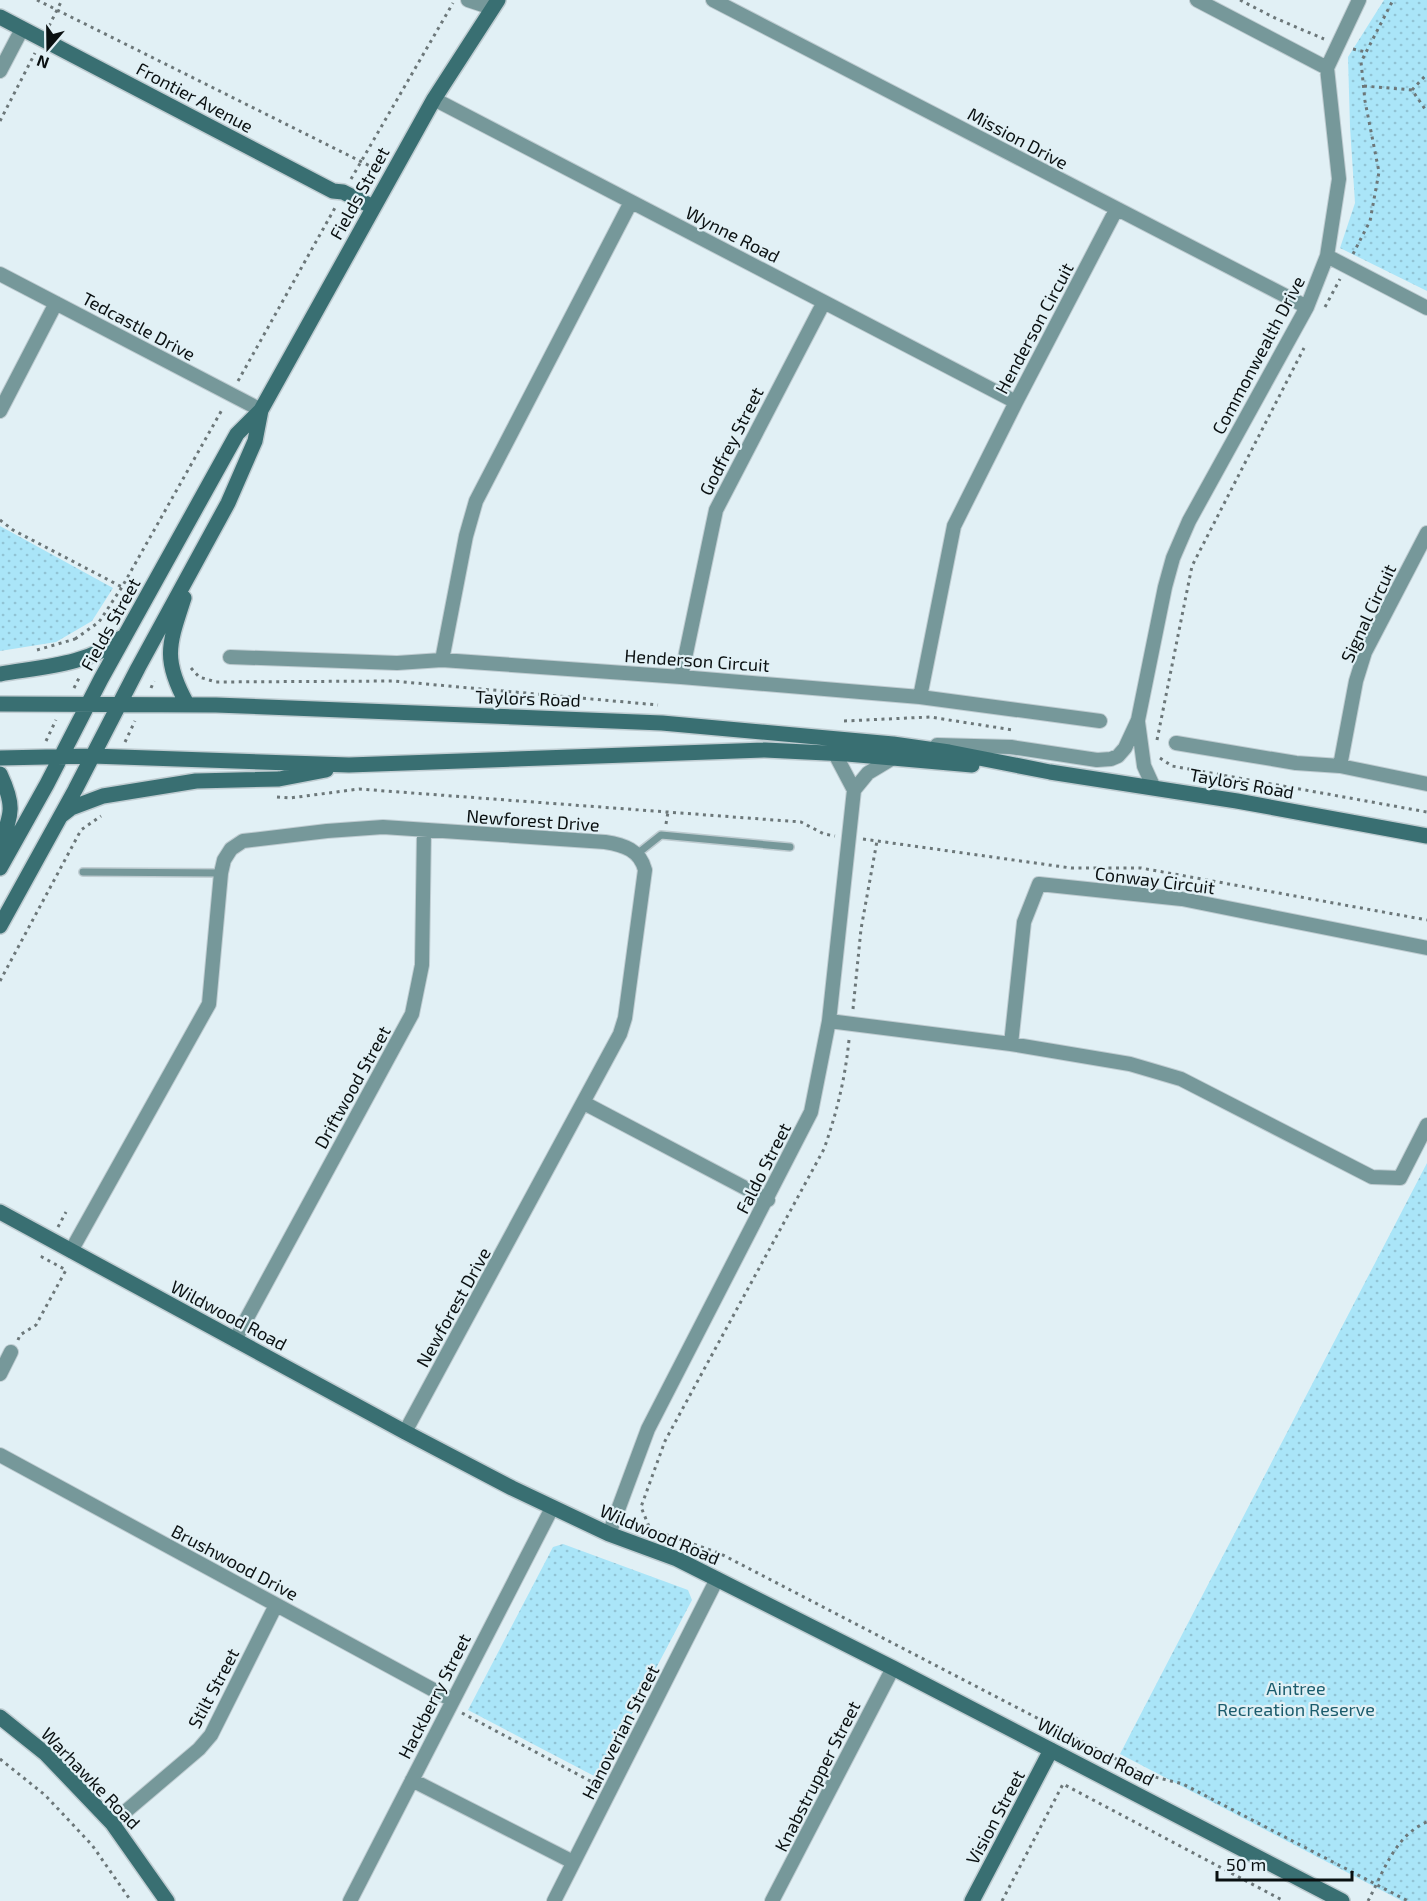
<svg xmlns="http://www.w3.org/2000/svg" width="1427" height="1901" viewBox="0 0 1427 1901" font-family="'Exo 2',sans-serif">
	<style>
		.park { fill: url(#park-dots) }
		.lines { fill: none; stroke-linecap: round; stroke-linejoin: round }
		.lane-casing { stroke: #bfccd1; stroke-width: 10 }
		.street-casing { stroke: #bfccd1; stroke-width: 16 }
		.secondary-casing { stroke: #bfccd1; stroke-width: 18 }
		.path { stroke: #6c7779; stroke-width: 3; stroke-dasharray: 3 4.5; stroke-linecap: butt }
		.lane { stroke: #76989a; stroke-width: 7 }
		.street { stroke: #76989a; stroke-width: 14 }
		.secondary { stroke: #396f72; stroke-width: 15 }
		.labels { text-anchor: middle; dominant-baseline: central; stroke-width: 4.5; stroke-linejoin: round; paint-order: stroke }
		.street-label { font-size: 18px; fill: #0a1011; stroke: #e1f0f5 }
		.park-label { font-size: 18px; fill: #1b5c6d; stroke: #e1f0f5 }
	</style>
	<defs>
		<pattern id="park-dots" width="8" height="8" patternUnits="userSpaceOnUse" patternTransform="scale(1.5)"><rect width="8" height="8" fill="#aae5f8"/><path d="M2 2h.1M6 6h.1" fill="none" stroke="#91c3d4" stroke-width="1.8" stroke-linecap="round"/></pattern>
	</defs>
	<rect width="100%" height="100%" fill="#e1f0f5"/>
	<path class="park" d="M1384 0H1427V291L1340 248 1355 203 1350 127 1348 57Z
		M0 526 113 588 92 621 56 642 0 651Z
		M1427 1163V1901H1402L1120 1754Z
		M563 1544 688 1590 692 1600 598 1778 468 1710 553 1547Z"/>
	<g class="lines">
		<g class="lane-casing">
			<path id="lane" d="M637 854 661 835 790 847
				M83 872 221 873"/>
		</g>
		<g class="street-casing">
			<path id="street" d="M468 0 492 8
				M713 0 1307 307
				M1197 0 1327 68
				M0 71 22 29
				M434 99 1016 402
				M631 202 476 501 466 536 442 660 681 677 920 697 954 526 1016 402 1116 210
				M1327 256 1427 308
				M0 274 261 410
				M0 411 56 303
				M1427 533 1365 652 1356 681 1340 766 1427 784
				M230 657 397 663 442 660
				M681 677 716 510 824 302
				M920 697 1100 721
				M1138 722 1144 766 1154 788
				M1176 743 1296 763 1340 766
				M937 745 1011 747 1097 760 1111 759 1118 756 1125 748 1138 720 1165 587 1173 558 1189 521 1307 307 1327 256 1339 179 1327 68 1359 0
				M835 754 854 790
				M854 790 868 773 893 758
				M829 1021 1011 1044 1130 1064 1181 1079 1372 1177 1400 1178 1427 1125
				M1011 1044 1024 922 1039 884 1182 899 1427 948
				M584 1103 768 1200
				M71 1251 209 1004 221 873 224 860 231 849 243 841 327 831 383 827 605 842C624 845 640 850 645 870L625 1018 620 1034 405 1432
				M235 1340 412 1014 422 965 424 830
				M0 1374 11 1352
				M0 1455 452 1700
				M609 1534 648 1429 811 1112 829 1021 854 790
				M412 1780 573 1862
				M112 1823 199 1749 211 1735 276 1605
				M350 1901 552 1508
				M554 1901 717 1579
				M772 1901 893 1668"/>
		</g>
		<g class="secondary-casing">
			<path id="secondary" d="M0 17 333 191 343 192 373 207
				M184 598C169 644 162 659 187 704
				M0 674C40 667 89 665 121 638
				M0 704 216 705 662 723 893 744 949 752 1050 772 1237 801 1427 836
				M0 758 92 756 349 765 765 750 847 754 972 765
				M0 774C15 806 12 813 0 846
				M62 815 71 808 103 796 196 781 279 779 326 770
				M0 868 47 784 101 679 237 434 261 410 434 99 498 0
				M0 926 75 790 138 668 228 503 255 441 261 410
				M0 1212 405 1432 512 1488 609 1534 677 1559 893 1668 1342 1901
				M0 1717 46 1754 112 1823 167 1901
				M972 1901 1051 1750"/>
		</g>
		<path class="path" d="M37 0 376 169
			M1240 0 1275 18 1324 39
			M49 26 62 0
			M1353 49 1366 52
			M1364 86 1412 90 1427 112
			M1412 90 1427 74
			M0 121 35 53
			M351 179 453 3
			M1353 254 1370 221 1379 172 1365 101 1361 62 1393 0
			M1325 307 1340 279
			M238 381 336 206
			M0 520 13 530 122 587
			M75 639 99 622 122 587 223 408
			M37 650 75 639 76 643
			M191 668 199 677 216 682 393 681 658 705
			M74 688 80 676
			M151 688 154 681
			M844 721 930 717 1013 730
			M1157 740 1192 566 1304 348
			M46 741 56 720
			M125 742 135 721
			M1160 758 1172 766 1427 812
			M277 797 290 798 359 789 801 822 824 834 835 836
			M666 824 668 812
			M863 839 1071 868H1141L1427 920
			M0 981 81 830 101 816
			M853 1009 861 929 877 841
			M849 1040C845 1079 837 1112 824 1149L665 1441 641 1507 650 1529 719 1553 1147 1775 1183 1784 1408 1901
			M58 1227 66 1212
			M18 1340 20 1335 36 1325 66 1270 42 1257 44 1254
			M462 1713 596 1784
			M0 1759 45 1795 92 1845 131 1901
			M1002 1901 1063 1784 1284 1901
			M1368 1901C1383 1873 1395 1835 1427 1822"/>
		<use href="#lane" class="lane"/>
		<use href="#street" class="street"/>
		<use href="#secondary" class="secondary"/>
	</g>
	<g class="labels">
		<g class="street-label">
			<text transform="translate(195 97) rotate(28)">Frontier Avenue</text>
			<text transform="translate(1018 138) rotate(28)">Mission Drive</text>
			<text transform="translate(359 193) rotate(-61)">Fields Street</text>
			<text transform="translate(733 234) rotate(27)">Wynne Road</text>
			<text transform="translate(139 326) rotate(28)">Tedcastle Drive</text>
			<text transform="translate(1034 328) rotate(-62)">Henderson Circuit</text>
			<text transform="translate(1258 355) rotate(-62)">Commonwealth Drive</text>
			<text transform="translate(731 441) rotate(-63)">Godfrey Street</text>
			<text transform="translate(1368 613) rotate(-65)">Signal Circuit</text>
			<text transform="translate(110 624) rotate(-61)">Fields Street</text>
			<text transform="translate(697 660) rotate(4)">Henderson Circuit</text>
			<text transform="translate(528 698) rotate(2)">Taylors Road</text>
			<text transform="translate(1242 783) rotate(10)">Taylors Road</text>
			<text transform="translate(533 820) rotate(4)">Newforest Drive</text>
			<text transform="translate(1155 880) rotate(7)">Conway Circuit</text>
			<text transform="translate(352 1087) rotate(-61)">Driftwood Street</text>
			<text transform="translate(763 1168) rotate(-63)">Faldo Street</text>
			<text transform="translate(453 1307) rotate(-61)">Newforest Drive</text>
			<text transform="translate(229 1315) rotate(28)">Wildwood Road</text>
			<text transform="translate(660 1534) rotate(23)">Wildwood Road</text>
			<text transform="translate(235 1562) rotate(28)">Brushwood Drive</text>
			<text transform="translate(213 1688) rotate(-62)">Stilt Street</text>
			<text transform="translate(434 1696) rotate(-63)">Hackberry Street</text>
			<text transform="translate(620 1732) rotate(-63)">Hanoverian Street</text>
			<text transform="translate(1096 1751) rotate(27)">Wildwood Road</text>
			<text transform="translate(817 1776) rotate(-63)">Knabstrupper Street</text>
			<text transform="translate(91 1778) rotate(46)">Warhawke Road</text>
			<text transform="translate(995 1817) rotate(-62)">Vision Street</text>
		</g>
		<g class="park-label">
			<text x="1296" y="1688">Aintree<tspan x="1296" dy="21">Recreation Reserve</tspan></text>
		</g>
	</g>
	<g transform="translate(48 48) rotate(200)" stroke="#e1f0f5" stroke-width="4.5" paint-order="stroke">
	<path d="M0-4.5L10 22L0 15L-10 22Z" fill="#0a1011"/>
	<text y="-9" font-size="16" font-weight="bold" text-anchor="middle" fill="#0a1011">N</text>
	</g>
	<path d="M1217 1871v9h135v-9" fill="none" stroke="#0a1011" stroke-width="3"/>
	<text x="1226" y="1871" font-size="18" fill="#0a1011" stroke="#e1f0f5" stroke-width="4.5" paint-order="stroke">50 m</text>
</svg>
